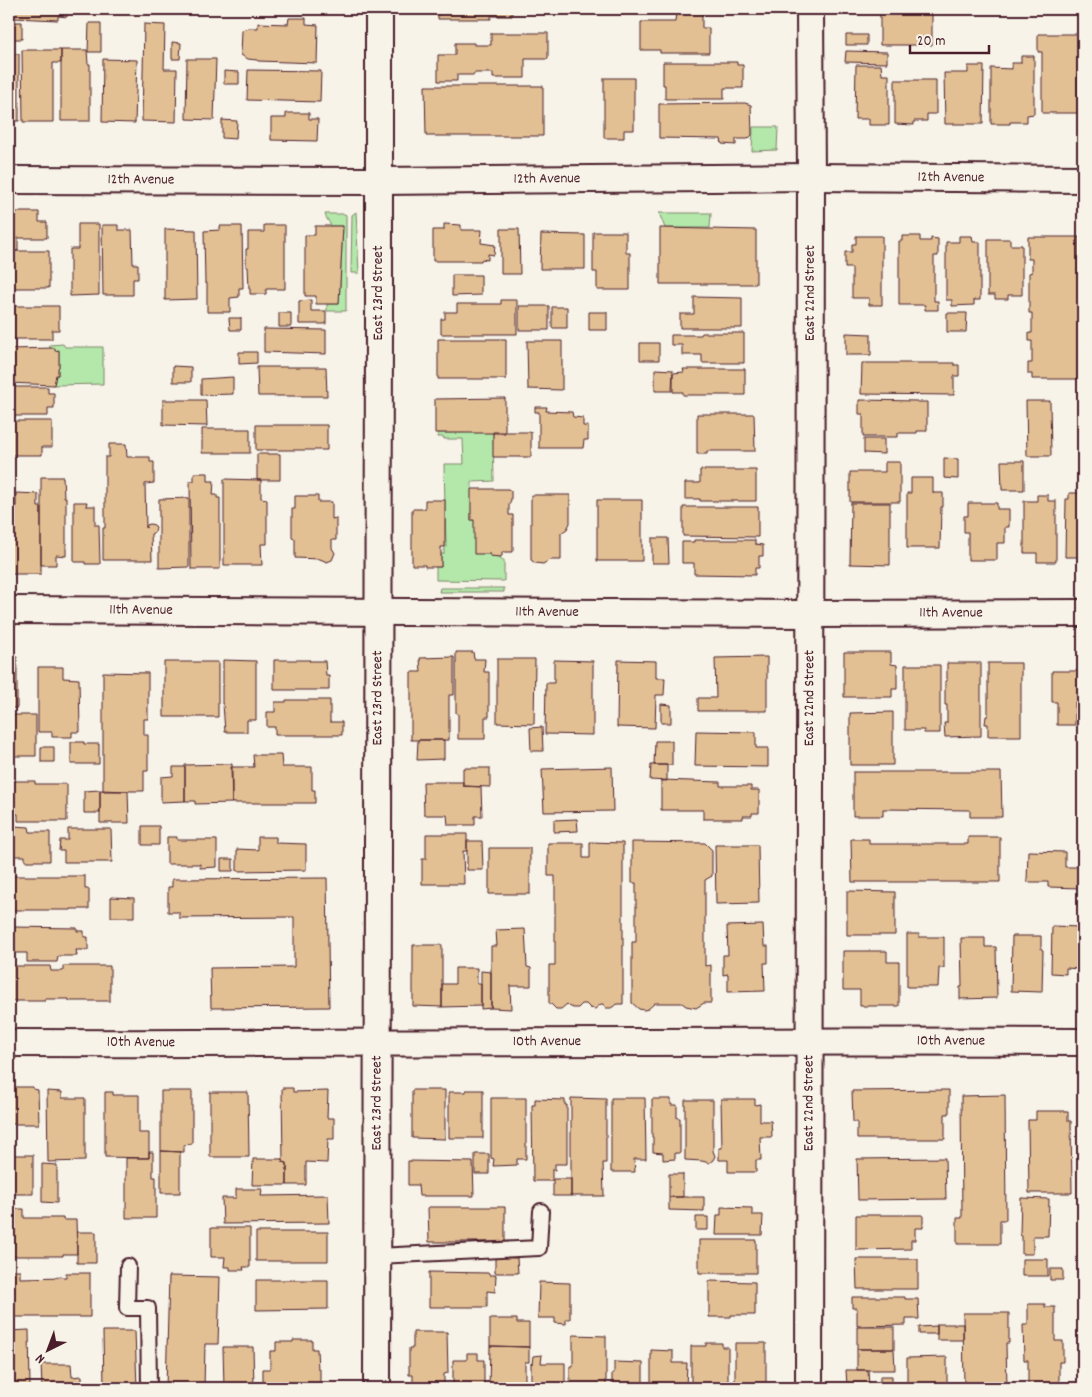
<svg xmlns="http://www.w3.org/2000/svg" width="1092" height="1397" viewBox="0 0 1092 1397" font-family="Dekko,sans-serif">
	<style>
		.green { fill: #b3e8aa; stroke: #7e846a }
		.building { fill: #e2c094; stroke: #4a1f2b }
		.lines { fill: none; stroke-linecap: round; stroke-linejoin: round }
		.service-casing { stroke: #4a1f2b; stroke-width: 18 }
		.minor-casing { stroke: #4a1f2b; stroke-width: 30 }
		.service { stroke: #f7f3e8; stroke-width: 14 }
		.minor { stroke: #f7f3e8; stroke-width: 26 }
		.labels { text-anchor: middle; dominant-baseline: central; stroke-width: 4; stroke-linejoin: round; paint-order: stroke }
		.street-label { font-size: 15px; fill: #4a1f2b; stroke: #f7f3e8 }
	</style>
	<rect width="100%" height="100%" fill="#f7f3e8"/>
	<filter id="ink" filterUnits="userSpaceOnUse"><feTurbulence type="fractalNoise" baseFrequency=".02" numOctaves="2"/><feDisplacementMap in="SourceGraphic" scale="10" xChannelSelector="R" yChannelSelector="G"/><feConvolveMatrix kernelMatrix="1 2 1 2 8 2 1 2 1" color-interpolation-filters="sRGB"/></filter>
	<g filter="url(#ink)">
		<path class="green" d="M753 127H778L777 150 752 151Z
			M356 212 359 273H351L352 215Z
			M659 213H711L710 228H665Z
			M325 214H345L346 215V311H327V304H339L343 226H331C329 221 326 219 325 214Z
			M63 344 65 347H103V384L54 385 56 375H58V368L59 367V351H55V349L50 348 49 345Z
			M493 432 494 481 472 482 471 520H474L490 554V556L500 557 501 560H504V581L436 580V567H441V554H444V550L446 547 444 464H464L463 439H444V437H438V433Z
			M440 588H504V592H439Z"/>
		<path class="building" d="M14 9H67V17L58 16V20L14 18Z
			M438 9H512V16H491V19H438Z
			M682 9H696V11H702V28H709V53H660V50H641V22H675L676 11H682Z
			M880 11 932 12V45H880Z
			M289 18H306V24L318 25 317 63 258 61 257 60 248 59 241 55 242 30 248 28H258V23L288 24Z
			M9 22H22V39H9Z
			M89 23H101V52H88Z
			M144 24 165 25 164 69H177L176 122 142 121Z
			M491 33H548V59H525V78H493V73H474V75H457V81H438V55H455V43H474V45H491Z
			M1038 34H1078V113H1042V52H1038Z
			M846 35H867V45H846Z
			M9 42H13V54H9Z
			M172 42 181 43 180 59H172Z
			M22 50H61V63H53V122H23Z
			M61 50H87L88 64H90V121H61Z
			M846 51 887 52V63L845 62Z
			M9 54H19V121H9Z
			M1021 56H1034V114L1027 115V122H1010V124H991V68L1012 69V63H1021Z
			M103 59 137 60 135 123 102 122Z
			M187 59H216L214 120 186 119Z
			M663 62H737V65H743V88H724V99H665V85H663Z
			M856 65H881L882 75H889V125H869V119H855Z
			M968 66H984L983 124H945L944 73H968Z
			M248 70 321 71 320 102 247 100Z
			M224 71 239 72V84H224Z
			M604 78H634V130H624V138H604Z
			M895 80H936V114H927V121H914V125L895 124Z
			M425 86H543V136H426Z
			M745 103 751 105 752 135 748 139H736V145L722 144 721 139 659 138V104Z
			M286 113H309V119H318L317 141 271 140V118H286Z
			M222 120 237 121 236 139 222 138Z
			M9 212H39V222H47V238H18V251H9Z
			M78 224H99V295L70 296V249H78Z
			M444 224 461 225V230H482L481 243 495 245 494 255 488 254V260L482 259 481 261H433V230H444Z
			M102 225H118V230H132L133 264H138V279H133V295H103Z
			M264 225H285V289H266V294H250V289H249L248 267H246V249H248V232H264Z
			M220 226H242L243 288H239V297L230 298V312H207V283H205L204 231 220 230Z
			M315 226H343L339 304H316V296H305V235H315Z
			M660 228 756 230V284H660Z
			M165 229 196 230 197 299 165 300Z
			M501 229H519L520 274H501Z
			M593 232H626V253H630V290H597V272H593Z
			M541 234 585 235V269H540Z
			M856 236H882V305H869V298H852V268H845V252H852V244H856Z
			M902 236H920V241H931V238L938 239V256H934V301H938V310H925V305H899V241H902Z
			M959 236H972L973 242H980V300H974V305L952 306V300H946V242H959Z
			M1028 237H1079L1078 379H1032V374H1028V363H1032V341H1029V333H1032V313H1029V273L1032 272V259H1028Z
			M988 239H1010V245H1022V295H1008V299H995V295H988Z
			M9 251H49V288H9Z
			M452 275H481V295L452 296Z
			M694 297 742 298V328H680V314H694Z
			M311 300V311H326V324H299V301Z
			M501 300H517V334H441V319H445V312H457V304H501Z
			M9 306H59V330H52V339H9Z
			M519 306H549V330H519Z
			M552 307H567V328H552Z
			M589 312H607V330H589Z
			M279 313H291V327H279Z
			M947 313H967L966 332H947Z
			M229 318H241V330H230Z
			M264 329 326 330V354L264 352Z
			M702 333H744V363H702V355H682V345H671V335H701Z
			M846 333 871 334V355H846Z
			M438 339H506V379H438Z
			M527 341H562V390L528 389Z
			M640 343H659V360H640Z
			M55 348V351L59 350V367L58 368V375H56L54 385 9 383V349Z
			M239 352H257V363L239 364Z
			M862 363H954V365H959V376H954V395L861 394Z
			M173 366 191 367V382H173Z
			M257 367H326L327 396H258Z
			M655 369 673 370 672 391H655Z
			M683 369H745V395H683V392H673V373L684 372Z
			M233 377V394L201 395V379Z
			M9 387H48V393H54V408H48V416H9Z
			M505 398V433H435V399Z
			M163 400H206L207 426 163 425Z
			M859 400 917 401V402H927V431H917V433H898V437H863V414H859Z
			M1026 401H1050L1051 456H1027Z
			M535 407H547L546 411 572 412 573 417 583 418V426H588V440H584L583 448H539V412H535Z
			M697 414H754L755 451H707V454H697Z
			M9 421H52V447H42V455H9Z
			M256 425H327V450H256Z
			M202 429H250V453H202Z
			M493 432H531V457H493Z
			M864 439H884V454L864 453Z
			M109 444H126L127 457H150V462H154V483L145 484 146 528 147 525 150 524 154 525 156 527 155 532 151 534 152 560H103V528H105V457H109Z
			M257 454H280V480H257Z
			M944 458 958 459V479L944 478Z
			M1001 461H1024V490H1002Z
			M885 462H900V502H850V472H885Z
			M700 470H756V501H700V499H685V483H700Z
			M194 473H208V481H214L213 495H217V498H220V569H191L190 481H194Z
			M41 477H63L64 497H66V556L56 555V565H41Z
			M911 478H933V493H943V507H941L940 548H907V493H911Z
			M224 479 261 480V498L267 499V544H261L262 565H224Z
			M471 489H508L511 491V500L509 504V515H513V552H502V556L500 557 490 556V554H474V520H471Z
			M16 493 38 494V507H41V574H9V508H16Z
			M1069 493H1083V557H1065L1066 499H1069Z
			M531 495H570V523L567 529 561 533V560H550L543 564 535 563 531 560Z
			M1037 495H1048V501H1056V562H1037V553H1024V501H1037Z
			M295 496H318V502H332V519L336 518V540H332V548L335 553 332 560 327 562 320 559 295 558V539L292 538V509H295Z
			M189 498V567L159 568V499Z
			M425 500H445V547H441V567H425V565H412V509H425Z
			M597 500H642V561H597Z
			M74 502H87L86 506H95V525H99L100 564H85V562H74Z
			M851 503H890V565L850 564Z
			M968 503H997V509H1009V527H1005V543H997V560H968V532H964V516H968Z
			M683 507H758V537L683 536Z
			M652 538H668L669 563H652Z
			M694 540H755V544L763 545V556H759V568H755V575L694 574V563H682V542H694Z
			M456 652H473L474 659H485L484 672H489V717H485V739H458V714L456 713Z
			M844 652H891V664L897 665V689H892V697H844Z
			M9 657H17V708H9Z
			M454 657V695H449V740H411V672H421L420 658Z
			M767 657V711H698V698H716L715 658Z
			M497 659H535L534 724 497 723Z
			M223 660 256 661V720H247V732H225L223 704H222V685H223Z
			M274 660H310L309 661H325L326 676H329V690H274Z
			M554 660 593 661V735L545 734 546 683H554Z
			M618 660 656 661V678H665L664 695H656L655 728 617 727Z
			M164 662H218V717H164Z
			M947 663H981V736L945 737 944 723H947V705H945V681H947Z
			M988 663H1021V736H988V724H985L986 716H988Z
			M905 665H940V733H924V730H905Z
			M38 667H63V678L79 679 80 732H72V737H52V732H38Z
			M1052 671H1081V702H1075V725H1057V702H1052Z
			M103 672 148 673V719H144V735H148V771H144V791H103Z
			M286 700H330V722H342V735H275V727H267V712H275V702H286Z
			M661 704 671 705V723H661Z
			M893 712V765H850V713Z
			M9 715H36V756H9Z
			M542 727 543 751H531L530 728Z
			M696 731 756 732V748H768V767L695 766Z
			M418 740H444V759L417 760Z
			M655 741H672V765H654Z
			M71 742H84V744H99V764H71Z
			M41 747H54V762H41Z
			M253 755H281L282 767H312V790H315V803H232L231 767H254Z
			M232 764V803L195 804V801H185V765Z
			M651 765H667V781L650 780Z
			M173 767H185V801L161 802V777L173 776Z
			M612 767 613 811 544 812 542 769Z
			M463 768H490V787L463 786Z
			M853 772H1001L1002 817H970V810L883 809V816H853Z
			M661 780 720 782V786H751V790H759V813H752V816H743V819H703V810H661Z
			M13 781H35V784H67V821H18V814H9V784H13Z
			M423 782H463V786L481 787 482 816H475V825H448L447 815H424Z
			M100 790 128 791 129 823H100Z
			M100 790V813H84V791Z
			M577 819 578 831 554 832V820Z
			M13 826 29 827 30 832H50V861H25V856H9V832H13Z
			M142 826H159V845H142Z
			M68 829H111L112 862H64V851H59L60 840H68Z
			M426 834H467V851H463L464 884H422V859H426Z
			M167 837H177V840H217V867L200 868V864H167Z
			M258 837H276V843L306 844V870L237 871V849L258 850Z
			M968 837H1000V882H852L851 839H869V844H968Z
			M467 841H482L483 870H467Z
			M590 842 623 843V1004H617L611 1008H606L603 1004H601L595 1009 590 1008 586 1004H582L578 1008H573L569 1006 567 1004 561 1009H556L551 1004H549V965H555V876H548V843H583V858H590Z
			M632 842 705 843 712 850V876L705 880V966L711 965V1003H704L696 1008 686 1006 682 1003H655L648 1009 644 1010 639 1009 632 1003V942H636V883H632Z
			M715 845H758L759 903 716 904Z
			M489 848H530V894H489Z
			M1028 851 1065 852V867H1081V888L1048 887V882H1027Z
			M221 859H233V871H221Z
			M9 876H85V889H89V909H71V910H9Z
			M327 878 329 1007 211 1008 210 968 294 967V917L179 918V912H168V887H172V879Z
			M847 891 895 892V935H847Z
			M111 897 134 898V917H111Z
			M763 925 764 946H768V963H764L765 991 728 992V974L723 975V955H728L727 926Z
			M1052 926 1080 927 1079 969 1066 968V974L1051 973Z
			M12 927 77 928V931H84V937H88V950H76L77 956H58L57 962H27V953H12Z
			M525 929 527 967 531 968V986H510L511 1009 491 1008V946H497L496 930Z
			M907 934H919V937H944V968H939L938 987H907Z
			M1012 936H1041V949L1043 950 1042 992 1011 991Z
			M961 938H985V947H996L997 998 960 999V987H962Z
			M413 945H442V1007L413 1006Z
			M843 951H887V962H899V1006H860V990H843Z
			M9 966H50L51 971H63V966H110V1001H69V999H45V1001H9Z
			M455 968H477V984H481V1006L442 1007V984H455Z
			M481 971 491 972V1008L481 1009Z
			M9 1087H33V1089L38 1090 39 1124H9Z
			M282 1088H293V1092L328 1091 327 1118H334V1139H328L327 1163 306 1162V1185H287V1163L283 1162Z
			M412 1090H445V1139L412 1138Z
			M466 1090H483V1138H449V1092H466Z
			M949 1090V1114H945V1139H857V1122H853L852 1091Z
			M47 1091 62 1092V1098H85V1161L48 1162Z
			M161 1091H192V1144L184 1145V1152L161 1151Z
			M105 1092H113V1095H139V1133H149V1158L105 1157Z
			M210 1092H248L249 1157H210Z
			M1005 1095 1006 1220H1000V1244H957V1218H962L961 1096Z
			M491 1098H526V1159H517V1165L493 1166 494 1159 491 1158Z
			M571 1098 606 1099V1163H603L604 1196H571Z
			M611 1098H645L646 1159H634L635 1172H611Z
			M535 1099 565 1100V1105H567V1164H555V1170H552V1181H533L532 1105H535Z
			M652 1099H671V1105H677V1118H680V1153H675V1159L663 1160V1153L653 1152V1137H652Z
			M721 1099H755V1105L760 1104V1121H771L772 1137H760L761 1160H756V1172H728V1160H719V1148H722Z
			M685 1100H713V1151L715 1156 713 1160 709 1163 702 1161 685 1160Z
			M1036 1111H1068V1121H1071L1072 1193H1029L1028 1120H1036Z
			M161 1151 180 1152V1193H161Z
			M149 1152H153V1177H156V1218H126V1158H149Z
			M475 1154H489V1174H475Z
			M9 1155H33V1194H9Z
			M945 1158 946 1199 858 1200 857 1159Z
			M253 1159H283V1162L287 1163V1185H252Z
			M408 1161 473 1162 474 1196H419L418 1185H408Z
			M42 1164 57 1165V1203L42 1202Z
			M669 1174H683V1197H669Z
			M553 1179H571V1196H553Z
			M236 1189H262L261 1196 328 1195 329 1223 223 1224 222 1198H236Z
			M669 1197H704V1211L669 1210Z
			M1021 1198 1049 1199 1048 1236H1033V1254H1022V1236L1020 1235Z
			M428 1207H505V1242H429Z
			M721 1207 752 1208V1215H763L762 1235H716L717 1215H721Z
			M9 1209H24V1218H63V1220H76L77 1254H63V1256H9Z
			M856 1215H923V1228H915V1240H911V1249L856 1250Z
			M696 1217H708V1230H696Z
			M211 1228H250V1267H243L244 1270H230V1267H224L225 1257H211Z
			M77 1232H96V1263H77Z
			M256 1232H328V1261H256Z
			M699 1240H756V1273H699Z
			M495 1257 517 1258 518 1273H495Z
			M856 1259H918V1289H857Z
			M1022 1259H1048V1276H1022Z
			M1050 1269H1063V1280H1050Z
			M9 1270H20V1278L66 1277V1273H90V1317H9Z
			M429 1272 489 1273V1275H496L495 1292 487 1291V1307H429Z
			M169 1276 220 1277 218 1344H205L204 1388H166Z
			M256 1280H328V1309L256 1310Z
			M709 1281 755 1282V1315H731V1317H709Z
			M539 1282 570 1283V1319H566V1324L555 1323V1318H538Z
			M852 1297H905V1299H918L919 1319H906V1325L857 1326V1308H852Z
			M1028 1304H1045V1307H1055V1341H1063V1362H1059V1387L1028 1388V1360H1024L1023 1325H1028Z
			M963 1313H1009V1343H1006L1007 1388H964Z
			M490 1319H517V1323H529V1347L490 1346Z
			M937 1324H963V1340H937Z
			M937 1326V1334H919V1327Z
			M857 1327H894V1349H857Z
			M29 1330 30 1388H9V1331Z
			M103 1331H135L137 1388H104Z
			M413 1332H447L448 1373 444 1374V1388H413V1375H409V1348H413Z
			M573 1335 606 1336V1388H570V1366H573Z
			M293 1340H312V1349H317L318 1370H320V1387H317V1388H263V1369H270V1351H276V1342H293Z
			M706 1343H722V1347H728V1388H691V1346H706Z
			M735 1343H766V1388H735Z
			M490 1346 529 1347V1362H525V1388H489Z
			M223 1347H253L254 1388H224Z
			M857 1349H894L895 1370H857Z
			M651 1350 673 1351V1363H687L686 1388H651Z
			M467 1353H478V1360H484V1388H453V1360H467Z
			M542 1355 541 1363H565V1388H531V1363L532 1364 533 1356Z
			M947 1357V1388H907V1358Z
			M614 1362 643 1363V1388H612V1373H614Z
			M41 1364H71L72 1377 82 1376V1388H42Z
			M846 1370H868L869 1387 847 1386Z
			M880 1376H892V1385H899V1388H847V1386H880Z"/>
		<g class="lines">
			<g class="service-casing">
				<path id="service" d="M377 1256 539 1248 541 1211
					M128 1266 127 1308H148L149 1388"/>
			</g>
			<g class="minor-casing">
				<g id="minor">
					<path id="s1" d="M9 180 379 181 811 177 1083 179"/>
					<path id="s2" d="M9 610 810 614 1083 613"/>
					<path id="s3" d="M9 1043C367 1044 725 1040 1083 1042"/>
					<path id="s4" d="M377 1388 379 320V9"/>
					<path id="s5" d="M809 1388 811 177 810 9"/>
				</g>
			</g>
			<use href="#service" class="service"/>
			<use href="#minor" class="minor"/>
		</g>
	</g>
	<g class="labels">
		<g class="street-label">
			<text stroke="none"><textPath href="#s1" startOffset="942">12th Avenue</textPath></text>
			<text stroke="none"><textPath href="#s1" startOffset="132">12th Avenue</textPath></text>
			<text stroke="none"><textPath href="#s1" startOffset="538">12th Avenue</textPath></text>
			<text stroke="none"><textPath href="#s5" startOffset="1095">East 22nd Street</textPath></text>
			<text stroke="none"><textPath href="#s4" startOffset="1095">East 23rd Street</textPath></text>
			<text stroke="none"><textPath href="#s2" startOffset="132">11th Avenue</textPath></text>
			<text stroke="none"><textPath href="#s2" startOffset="538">11th Avenue</textPath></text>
			<text stroke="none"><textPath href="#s2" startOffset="942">11th Avenue</textPath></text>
			<text stroke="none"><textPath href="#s4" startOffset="690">East 23rd Street</textPath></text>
			<text stroke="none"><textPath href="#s5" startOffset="690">East 22nd Street</textPath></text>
			<text stroke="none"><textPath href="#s3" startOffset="942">10th Avenue</textPath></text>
			<text stroke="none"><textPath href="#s3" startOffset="538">10th Avenue</textPath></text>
			<text stroke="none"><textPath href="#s3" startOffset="132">10th Avenue</textPath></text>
			<text stroke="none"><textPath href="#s4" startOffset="285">East 23rd Street</textPath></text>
			<text stroke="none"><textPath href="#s5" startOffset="285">East 22nd Street</textPath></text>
		</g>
	</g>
	<rect width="1092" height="1397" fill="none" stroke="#f7f3e8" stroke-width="30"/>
	<rect x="15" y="15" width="1062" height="1367" fill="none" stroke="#4a1f2b" stroke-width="2" filter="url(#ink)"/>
	<g transform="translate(48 1350) rotate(222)" stroke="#f7f3e8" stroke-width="4" paint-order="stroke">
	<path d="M0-4L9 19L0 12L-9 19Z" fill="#4a1f2b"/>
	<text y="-8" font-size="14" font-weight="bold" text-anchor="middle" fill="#4a1f2b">N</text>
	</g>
	<path d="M910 45v8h79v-8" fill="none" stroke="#4a1f2b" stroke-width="2.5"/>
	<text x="917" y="45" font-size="15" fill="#4a1f2b" stroke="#f7f3e8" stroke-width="4" paint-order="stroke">20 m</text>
</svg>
